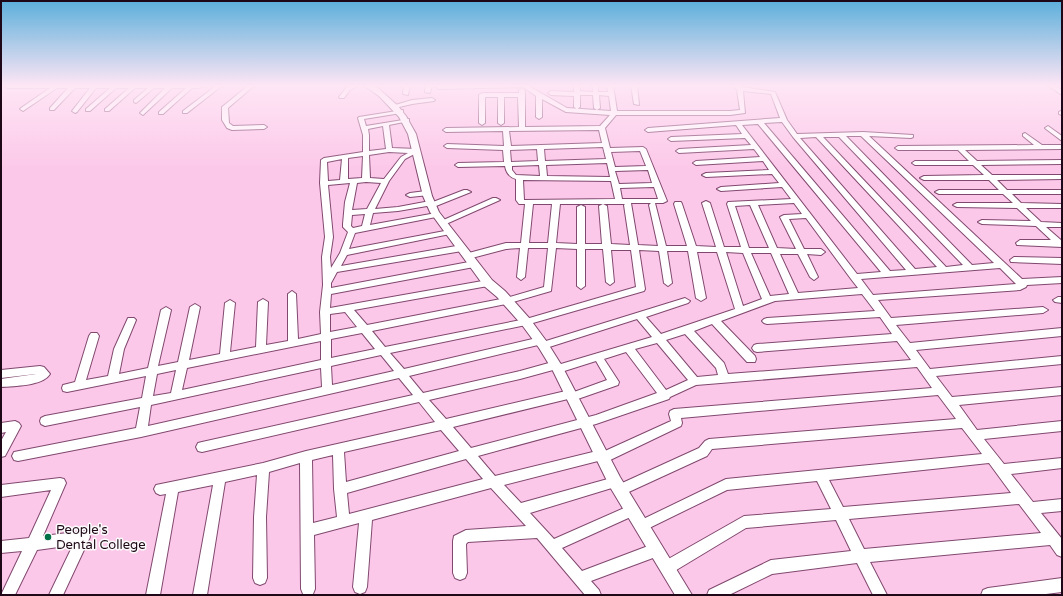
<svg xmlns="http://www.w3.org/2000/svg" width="1063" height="596" viewBox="0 0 1063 596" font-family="'Varela Round',sans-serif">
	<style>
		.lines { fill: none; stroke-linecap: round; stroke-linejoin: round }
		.minor-casing { stroke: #80486f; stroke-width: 2 }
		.tertiary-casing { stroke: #80486f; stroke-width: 2 }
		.primary-casing { stroke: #80486f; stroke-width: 2 }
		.minor { fill: #fff; fill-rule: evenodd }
		.tertiary { fill: #fff; fill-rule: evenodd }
		.primary { fill: #fff; fill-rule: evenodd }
		.poi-dot { fill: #027048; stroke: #fbfbfb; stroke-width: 1.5 }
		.labels { text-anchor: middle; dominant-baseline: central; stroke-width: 3; stroke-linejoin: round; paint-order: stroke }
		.near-poi-label { font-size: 13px; fill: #1e0817; stroke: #fbfbfb; text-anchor: start }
	</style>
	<rect width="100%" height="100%" fill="#fcc8e9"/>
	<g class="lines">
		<g class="minor-casing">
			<path id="minor" d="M5 85H205L198 88H192L163 114H159V112L186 88H172L143 115 140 113 165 88H154L136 103 134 102V100L148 88H135L109 111H105V109L129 88H116L90 111H86V109L110 88H96L77 112 75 113 72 111 90 88H75L54 110H50V108L68 88H57L23 111 20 109 21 108 50 88H7L4 86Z
				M217 85H223L187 113H183V111Z
				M249 85H255L228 108 229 123 233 126 264 125 267 127 264 129 232 130 227 128 222 120V107Z
				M352 85H359L350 90 344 98H340L339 97 346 88Z
				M364 85H376C373 88 367 88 364 85Z
				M404 85H410L408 95 403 94Z
				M426 85H432L430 93 425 92Z
				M468 85H527L567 108 611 111 609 96 599 95 600 108 597 110 594 108 593 95H580V107L577 109 574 107V96L551 95 548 93 551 91 574 92V85H580V91L593 92 592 85H598V92H608L607 85H613L617 111H730L740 110 737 90 732 85H738L742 87 775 92 787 120 797 134 863 132 913 135V137L911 138 869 136 1022 279 1062 277V283L1027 285 1026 287 1020 290 878 300 891 318 1043 307 1048 310 1043 313 896 325 910 343 1062 328V336L916 350 930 369 1062 356V364L936 376 952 397 1062 387V395L959 405 977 430 1062 421V431L984 439 1004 464 1062 458V468L1011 474 1033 502 1062 499V511L1041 513 1062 539V557L1057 555 1050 545 870 562 887 595H873L857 563 772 574 729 595H707L709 590 771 560 851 551 836 520 746 528 673 572 668 574 663 572 661 567 663 562 744 516 831 509 817 481 727 490 641 532 637 530 635 526 637 522 726 479 982 454 962 428 712 449 707 456 620 496 616 494 614 490 615 487 530 513 554 539 631 505 635 507 637 511 635 515 562 548 582 571 656 543 661 545 663 550 661 555 591 581 599 590 601 595H585L537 538 468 542 466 544 467 573 465 578 460 580 455 578 453 573V541L454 536 466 530 526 526 491 488 372 520 367 587 365 592 360 594 355 592 353 587 359 523 314 535 315 589 313 594 310 595 303 594 301 589 300 463 269 472 266 517 267 578 265 583 260 585 255 583 253 578 254 517 257 475 225 482 207 595H193L213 485 178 492 160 595H146L166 494 160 495 156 493 154 489 156 485 263 463 306 451 435 422 419 402 202 452 198 451 196 447 198 443 202 442 413 395 399 378 141 437 18 461 14 460 12 456 14 452 136 428 140 407 45 426 41 424 40 421 41 418 45 416 142 398 146 376 67 392 63 391 62 388 63 385 75 382 89 336 91 333H97L99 336 86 380 108 376 114 349 128 318H134L136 320 124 349 119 374 148 368 161 310 166 307 171 310 158 366 178 362 190 307 195 304 200 307 189 360 220 354 225 303 230 300 235 303 230 352 256 347 258 302 263 299 268 302 266 345 288 341V294L292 291 296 294 298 339 321 334 320 312 323 285 322 257 325 237 320 183 321 160 324 158 363 152V135L358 118 359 117 403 110V112L401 113 364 119 366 126 409 119V121L389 125 392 148 417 149 420 151 405 159 389 181 375 209 398 207 430 201 433 202 464 190H467L471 192 431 208 427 206 398 211 373 213 370 225 436 213 440 215 436 217 355 233 349 249 450 230 454 232 450 234 347 255 341 266 462 245 466 248 462 251 337 272 331 283V288L474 261 478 264 474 267 331 294 330 308 488 280 492 283 488 286 354 310 367 325 506 298 544 287 548 248H528L525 277 521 280 517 277 520 248 506 249 468 259 464 256 465 254 506 243H521L525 204H519L516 200V179C509 177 506 172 505 166L458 167 455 165 458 163 504 162 503 150 447 148 444 146 447 144 504 146 503 131 446 132 443 130 446 128 519 127 518 97H504V123L501 125 498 123V97H485V123L482 125 479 123V95L482 93H519V90L522 88 525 90V127L600 126 610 115 566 112 542 99V117L539 119 536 117V96L523 87 439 89 436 87 439 85ZM743 91 771 94 780 118 648 128 645 130 648 132 736 125 742 134 671 137 668 139 671 141 745 138 751 145 679 149 676 151 679 153 754 149 760 157 696 161 693 163 696 165 763 161 769 170 706 173 702 175 706 177 772 174 779 183 721 187 717 189 721 191 782 187 791 199 728 202 727 204 741 247H724L710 203 706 201 702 203 716 247 696 246 682 204 681 202H675L674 204 687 246H666L655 203H663L667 201 646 149 643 147 610 148 605 128 616 115H730L745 113ZM782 122 793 137 906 270 890 271 764 123ZM758 124 881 272 857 274 742 125ZM383 126 386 149 369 151V135L368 129ZM599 130 602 143 511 146 509 131ZM846 136H861L994 263 972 265ZM816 137 937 267 915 269 800 138ZM823 137H839L963 265 946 267ZM603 147 606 159 545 161 544 149ZM537 149 538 161 511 162 510 150ZM640 151 646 166 615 167 611 152ZM389 152 408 153 401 157 384 179 370 178 369 155ZM363 156 362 178 348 179V158ZM342 159 340 180 328 181 327 162ZM607 163 610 177 547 176 546 165ZM539 165 540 176 516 175 512 170V166ZM648 170 652 183 619 184 615 171ZM523 180 611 181 615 199 524 200ZM366 182 381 183 367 209 352 210 357 183ZM350 183 345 202 343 224V227L348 232 340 253 331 268 330 257 333 237 328 185ZM654 187 658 199H622L620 188ZM631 203H651L649 205 658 246 638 245ZM794 203 802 214 784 215 780 217 796 249 777 248 758 205ZM533 204H552L548 243H529ZM560 204H625L624 205 630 245 611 244 607 206 603 204 599 206 602 244H585V207L581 205 577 207V244L556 243ZM750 205 769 248H749L735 206ZM365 214 362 226 353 228 351 226 352 215ZM806 218 851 279 858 288 798 293 780 254H798L810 277 814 280 818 277 807 254 821 255 825 252 821 249H804L789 219ZM556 248 577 249V286L581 289 585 286V249H603L606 282 610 285 614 282 611 250H631L636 287 526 319 385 347 372 331 506 304 551 291ZM639 250 659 251 664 283 668 286 672 283 667 251H688L696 298 701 301 706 298 697 252H717L735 309 661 334 646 317 688 303 690 301 685 298 546 341 541 337 404 369 390 353 526 325 644 291 645 289ZM726 252 743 253 762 299 743 306ZM751 253H771L789 294 770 296ZM1000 268 1016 284 873 295 861 279ZM862 294 875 311 767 318 764 319 762 321 764 323 767 324 880 317 892 334 757 344 754 345 752 348 754 351 757 352 897 341 911 360 728 374 724 363 694 331 712 324 747 362H755L756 359 755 356 721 321 775 301ZM345 312 357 327 330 332V314ZM637 319 652 337 561 364 556 361 520 371 423 393 409 376 538 345 543 349ZM362 333 375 349 331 358V339ZM685 334 716 368 718 375 697 377 666 340ZM321 341V360L182 390 187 368ZM657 343 688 380 666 390 635 349ZM626 352 657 393 596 415 471 448 453 427 568 399 572 401 618 385 619 382 604 359ZM381 355 394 371 332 385 331 366ZM596 361 607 380 574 392 570 390 446 419 429 400 520 379 553 370 558 373ZM917 367 932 388 674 409 670 411 669 414 671 421 605 451 601 450 495 476 478 456 596 424 669 399 670 397 696 385ZM321 368 322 387 148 426 151 405ZM176 370 171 393 153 396 157 374ZM938 395 956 419 709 439 705 441 699 448 620 484 621 482 619 478 615 477 521 503 504 485 598 461 602 463 606 462 681 426 682 423 681 418ZM441 430 459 451 346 482 344 452ZM333 455 334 489 337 517 313 523 312 460ZM466 459 483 479 349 514 347 493ZM989 463 1011 493 843 507 829 480ZM1019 504 1041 533 864 549 849 519Z
				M631 85H637L639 105 634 104Z
				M1047 85H1053L1062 90V95Z
				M432 98 435 100 434 101 412 104 395 108 392 106 412 100Z
				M1061 111 1062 115 1059 114V112Z
				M1048 126 1062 136V141L1046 129 1045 128Z
				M1025 133 1042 145H1062V149L965 150 977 161 1062 160V164L981 165 992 175H1062V179L997 180 1007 190H1062V194H1012L1021 203 1062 204V208H1026L1041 222 1062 223V227H1046L1062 241V247L1017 245 1016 243 1020 240H1051L1036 226 982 224 978 222 982 220 1031 221 1017 208 957 207 953 205 957 203H1013L1003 194H939L935 192 939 190H999L989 180H924L920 178 924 176 984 175 973 165H915L912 163 915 161H969L958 150H898L895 148 898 146 1034 145 1023 136V134Z
				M426 191 430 193 429 195 410 197 406 195 410 193Z
				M493 198H496L500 200 446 224H440L439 222Z
				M1014 257 1062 258V264L1011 262 1010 260Z
				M1058 297H1062V303L1055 302 1053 300Z
				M40 366 44 367 50 374C43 386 14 386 1 387V379L36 374 1 378V370Z
				M15 421 19 423 21 426 5 456 1 457V441L6 432 1 433V423Z
				M60 478 64 479 66 483 43 536 84 531 89 533 90 537 63 595H49L73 545 37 550 15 595H1L22 551 1 553V541L29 538 51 490 1 497V485Z
				M1062 578V592L1038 595H981L983 590 988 588Z"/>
		</g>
		<g class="tertiary-casing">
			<path id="tertiary" d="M363 85H371L379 89 398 106 406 116 416 134 432 196 439 212 492 280 505 291 530 319 547 342 562 366 620 477 692 595H675L610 487 553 371 539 348 522 325 497 297 484 286 430 212 423 196 408 134 399 117 379 96Z"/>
		</g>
		<g class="primary-casing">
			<path id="primary" d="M1057 85H1062V88L1058 87Z"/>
		</g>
		<use href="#minor" class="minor"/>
		<use href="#tertiary" class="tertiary"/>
		<use href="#primary" class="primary"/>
	</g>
	<linearGradient id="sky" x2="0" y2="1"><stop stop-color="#5bafdb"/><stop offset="0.51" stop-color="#fee6f5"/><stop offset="1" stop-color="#fee6f5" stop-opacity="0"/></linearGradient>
	<rect width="1063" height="168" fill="url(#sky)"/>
	<circle class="poi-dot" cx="48" cy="537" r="4"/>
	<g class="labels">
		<g class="near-poi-label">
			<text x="56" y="530">People's<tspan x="56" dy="15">Dental College</tspan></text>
		</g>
	</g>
	<rect width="1063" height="596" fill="none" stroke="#1e0817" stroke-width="4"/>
</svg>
